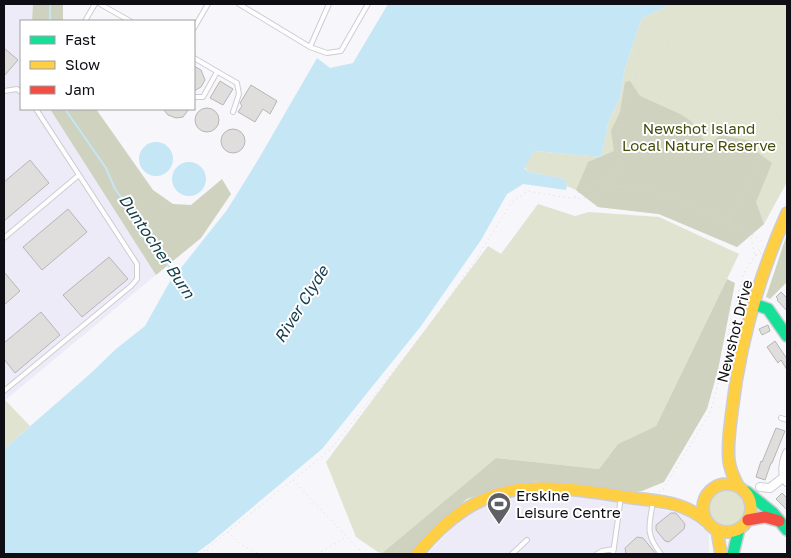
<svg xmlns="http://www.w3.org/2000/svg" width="791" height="558" viewBox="0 0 791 558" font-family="'Golos Text',sans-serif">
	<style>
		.built { fill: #edebf7 }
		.green { fill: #dfe3d0 }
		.forest { fill: #ced2bf }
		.water { fill: #c5e6f4 }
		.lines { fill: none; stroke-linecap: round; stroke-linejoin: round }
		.stream { stroke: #c5e6f4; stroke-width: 2 }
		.building { fill: #e0dddd; stroke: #b8b5b5 }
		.lane-casing { stroke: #cdcdd2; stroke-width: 6 }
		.street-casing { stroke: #cdcdd2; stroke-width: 10 }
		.fast-casing { stroke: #cdcdd2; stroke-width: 14 }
		.slow-casing { stroke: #cdcdd2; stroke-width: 14 }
		.jam-casing { stroke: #cdcdd2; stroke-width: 14 }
		.path { stroke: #dbdadc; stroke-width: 1; stroke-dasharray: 1 4; stroke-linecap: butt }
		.lane { stroke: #fefefe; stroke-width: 4 }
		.street { stroke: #fefefe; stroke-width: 8 }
		.fast { stroke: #16e098; stroke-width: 11 }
		.slow { stroke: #ffcf43; stroke-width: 11 }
		.jam { stroke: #f24e42; stroke-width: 11 }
		.labels { text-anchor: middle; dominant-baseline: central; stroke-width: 4; stroke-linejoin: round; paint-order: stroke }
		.park-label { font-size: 15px; fill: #464d0c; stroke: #fff }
		.street-label { font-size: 15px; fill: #0f0e14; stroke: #fff }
		.poi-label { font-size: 15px; fill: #0f0e14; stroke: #fff; text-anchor: start }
		.water-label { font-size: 16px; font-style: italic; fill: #153e4c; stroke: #fff }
	</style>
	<rect width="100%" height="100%" fill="#f6f6fb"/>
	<path class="built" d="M4 4H33L32 21H21V109H50L156 275 4 401Z
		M531 493 568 494 624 502 688 515 709 534V554H427L468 512 504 498Z"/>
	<path class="green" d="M672 4H787V182L764 224 737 247 659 214 598 207 576 190 567 186 565 179 529 172 524 167 534 151 601 157 609 120 620 98 625 68 642 18Z
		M538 204 575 216 589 212 659 217 739 254 656 426 618 444 599 469 496 458 381 554 356 537 326 462 488 246 501 254Z
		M5 400 30 426 4 449V401Z
		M707 508a20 20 0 1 1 40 0a20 20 0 1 1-40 0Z"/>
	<path class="forest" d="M33 4H63V21H32Z
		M630 81 640 96 680 114 691 121 708 146 720 135 753 141 757 152 772 163 756 202 764 224 737 247 659 214 598 207 576 190 588 162 614 151 611 131 620 112 625 82Z
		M50 109H96L153 190 173 204 191 205 222 179 231 194 201 238 156 275Z
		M787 234V282L770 299 766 297Z
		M727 279 735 283 718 370 707 409 664 482 642 491 628 493 581 485 536 481 498 487 467 499 437 523 410 554H381L496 458 599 469 618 444 656 426Z"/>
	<path class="water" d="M388 4H672L642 18 625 68 620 98 609 120 601 157 534 151 524 168 529 172 565 179 567 186 566 190 523 184 507 194 481 240 421 326 322 449 210 543 195 554H4V449L90 374 116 349 145 326 169 283 227 210 258 160 317 58 330 68 353 63Z
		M139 159a17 17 0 1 1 34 0a17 17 0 1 1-34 0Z
		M172 179a17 17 0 1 1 34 0a17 17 0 1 1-34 0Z"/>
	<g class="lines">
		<path class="stream" d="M50 21V4
			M65 109 106 168 115 189 147 232 176 278"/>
	</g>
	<path class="building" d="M4 48 18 60 4 76Z
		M194 66 201 70 205 80 201 87 194 91Z
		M220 81 233 89 223 105 210 98Z
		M251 85 277 101 270 114 263 109 255 122 238 112 242 106 240 103Z
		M195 120a12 12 0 1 1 24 0a12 12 0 1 1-24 0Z
		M163 109H189L183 117 176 118 168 115Z
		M221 141a12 12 0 1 1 24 0a12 12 0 1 1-24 0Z
		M30 160 49 183 4 221V182Z
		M68 209 87 232 42 270 23 247Z
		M109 257 128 279 82 317 63 295Z
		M4 272 20 291 4 305Z
		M781 292 787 298V311L777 300 778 299 776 297Z
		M41 312 60 335 15 373 4 359V343Z
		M768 325 770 331 762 335 759 329Z
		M775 341 787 359V370L781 360 778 363 767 347Z
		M776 428 785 431 772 463H771L765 480 756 477 761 461 762 462Z
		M782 493 787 498V510L776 499Z
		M671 513H676L685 524 684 529 669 542 665 541 656 530V525Z
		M637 537 643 538 656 554H626L625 548Z"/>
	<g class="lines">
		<g class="lane-casing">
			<path id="lane" d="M100 4 130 21
				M239 4 310 47 327 53 341 51 368 4
				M85 21 95 4
				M194 28 208 4
				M310 47 329 4
				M194 58 237 83 239 94 233 112
				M4 91 17 89 21 92
				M194 97H203L217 72
				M4 238 79 175
				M4 391 131 286 137 279V264L36 109
				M781 418 787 420
				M653 502C649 526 645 534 661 554
				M512 554 527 540
				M597 554 602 551 614 549
				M613 554 621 497"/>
		</g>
		<g class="street-casing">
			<path id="street" d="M787 453C783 462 781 474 787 482
				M760 487 770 488 784 477"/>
		</g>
		<g class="fast-casing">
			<path id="fast" d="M754 304 768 309 787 336
				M747 492 773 513 787 530
				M733 554 739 529"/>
		</g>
		<g class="slow-casing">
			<path id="slow" d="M703 508a24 24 0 1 1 48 0a24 24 0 1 1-48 0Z
				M738 486C734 478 730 470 729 461 727 445 730 428 732 411 740 342 759 276 787 213
				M717 530 721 554
				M417 554C483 475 534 483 627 497 657 502 682 500 706 521"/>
		</g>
		<g class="jam-casing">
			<path id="jam" d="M748 520 765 517 779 521"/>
		</g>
		<path class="path" d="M749 126 761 147
			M575 197 584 185 612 180 618 165 622 146 617 130 624 105 634 90 640 43 652 31 658 27 667 38 669 55 677 77 696 95 721 112 749 126 784 112
			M784 205 787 199
			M729 222 749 181 761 147 787 109
			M750 233 755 256 763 246
			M293 480 363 554
			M659 492 662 491 710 413 722 370 730 324 744 273 755 256 761 253
			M228 532 240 544 259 554
			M207 550 208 554
			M200 554 330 450 428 328 478 256 511 203 528 191C540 193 575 200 585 198 596 196 605 187 617 187 654 184 733 222 764 242
			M317 554 346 537"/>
		<use href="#lane" class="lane"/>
		<use href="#street" class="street"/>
		<use href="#fast" class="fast"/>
		<use href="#slow" class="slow"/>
		<use href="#jam" class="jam"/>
	</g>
	<defs>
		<g id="stadium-pin" transform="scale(1.25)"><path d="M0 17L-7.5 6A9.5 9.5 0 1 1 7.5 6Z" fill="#605f65" stroke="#fff"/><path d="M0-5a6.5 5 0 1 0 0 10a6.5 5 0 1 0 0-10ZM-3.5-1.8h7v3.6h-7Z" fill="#fff"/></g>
	</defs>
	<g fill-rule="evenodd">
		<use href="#stadium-pin" x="499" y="504"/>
	</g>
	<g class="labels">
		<g class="park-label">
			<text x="699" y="128">Newshot Island<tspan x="699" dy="17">Local Nature Reserve</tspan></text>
		</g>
		<g class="street-label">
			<text transform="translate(734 331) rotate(-76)">Newshot Drive</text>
		</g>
		<g class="poi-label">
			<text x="516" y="495">Erskine<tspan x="516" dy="17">Leisure Centre</tspan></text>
		</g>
		<g class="water-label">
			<text transform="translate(157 246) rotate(56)">Duntocher Burn</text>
			<text transform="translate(301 304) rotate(-58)">River Clyde</text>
		</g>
	</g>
	<rect width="791" height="558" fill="none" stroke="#0f0e14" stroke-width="10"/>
	<rect x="20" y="20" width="175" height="90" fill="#ffffff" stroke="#9f9fa1"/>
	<rect x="30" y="36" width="25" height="8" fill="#16e098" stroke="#9f9fa1"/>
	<text x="65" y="45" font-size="15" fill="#0f0e14">Fast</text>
	<rect x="30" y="61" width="25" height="8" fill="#ffcf43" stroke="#9f9fa1"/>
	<text x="65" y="70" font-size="15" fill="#0f0e14">Slow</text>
	<rect x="30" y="86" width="25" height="8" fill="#f24e42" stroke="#9f9fa1"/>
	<text x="65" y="95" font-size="15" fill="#0f0e14">Jam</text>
</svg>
